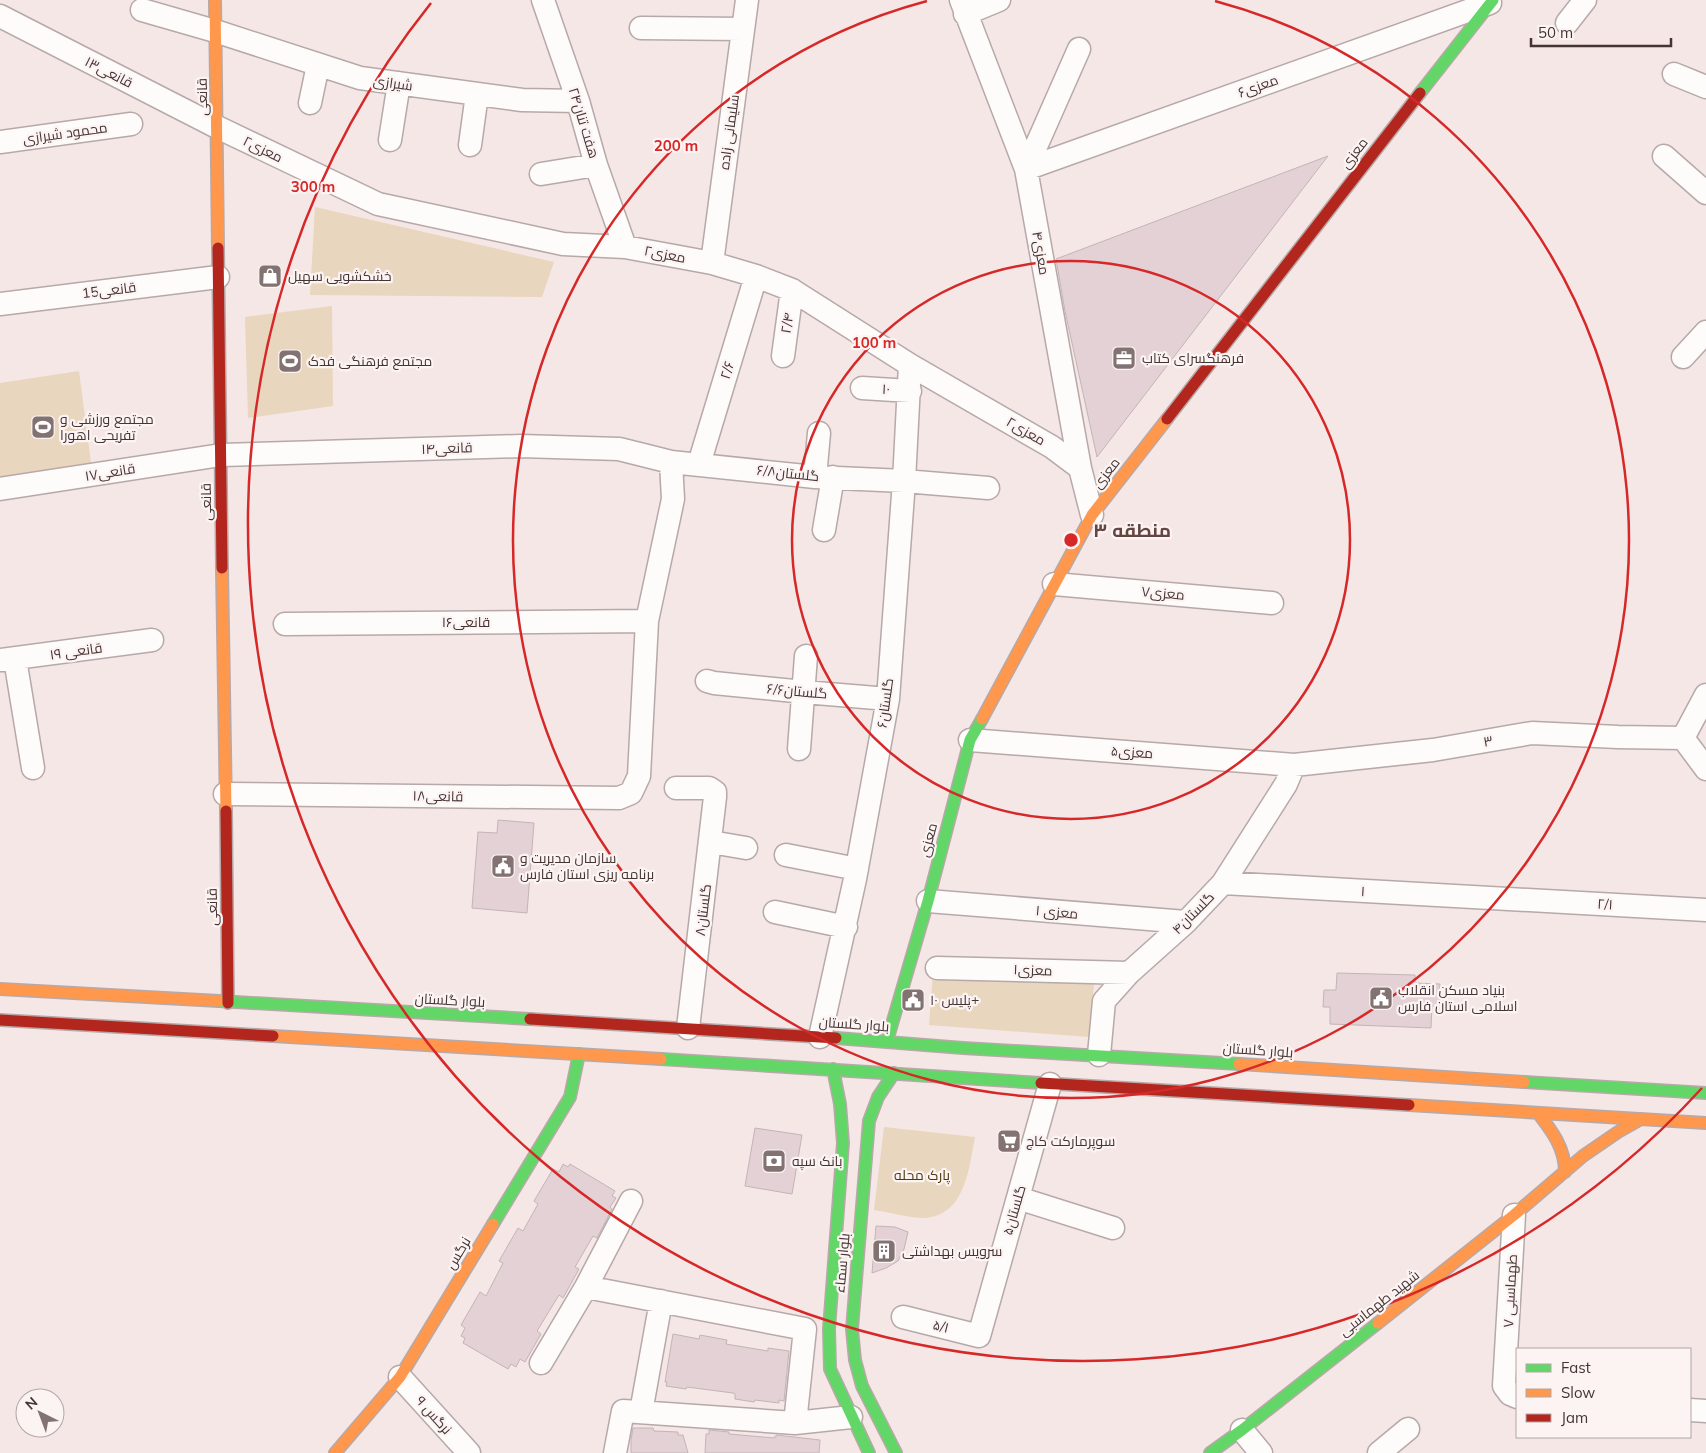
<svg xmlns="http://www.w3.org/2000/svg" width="1706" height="1453" viewBox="0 0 1706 1453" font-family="Mulish,Cairo,sans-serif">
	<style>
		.green { fill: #e9d6be }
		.building { fill: #e4d1d6; stroke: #c2b4b7 }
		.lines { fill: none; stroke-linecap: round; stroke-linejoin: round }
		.street-casing { stroke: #b6a9a8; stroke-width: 25 }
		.fast-casing { stroke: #b6a9a8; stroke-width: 14 }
		.slow-casing { stroke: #b6a9a8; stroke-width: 14 }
		.jam-casing { stroke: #b6a9a8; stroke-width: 14 }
		.street { stroke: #fefbfb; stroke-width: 22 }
		.fast { stroke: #63d668; stroke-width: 11 }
		.slow { stroke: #ff974d; stroke-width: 11 }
		.jam { stroke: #b3261e; stroke-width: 11 }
		.ring { fill: none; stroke: #d62828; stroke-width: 2.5 }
		.labels { text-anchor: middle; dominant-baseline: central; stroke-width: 4.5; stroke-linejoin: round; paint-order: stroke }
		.street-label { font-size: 14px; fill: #443433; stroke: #fcf4f3 }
		.poi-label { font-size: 14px; fill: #443433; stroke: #fcf4f3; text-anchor: start }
		.park-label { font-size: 14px; fill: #4d390a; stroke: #fcf4f3 }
		.district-label { font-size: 19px; font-weight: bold; fill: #654442; stroke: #fcf4f3 }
		.centre { fill: #d62828; stroke: #fcf4f3; stroke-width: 2.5 }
		.ring-label { font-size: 15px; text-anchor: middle; font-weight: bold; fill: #d62828; stroke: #fcf4f3; stroke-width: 4.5; stroke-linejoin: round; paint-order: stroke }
	</style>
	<rect width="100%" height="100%" fill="#f5e7e6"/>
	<path class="green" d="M315 207 554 262 542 297 310 295Z
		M332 306 333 406 248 418 245 317Z
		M79 371 92 470 0 485V383Z
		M933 972 1094 984 1089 1037 929 1025Z
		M884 1127 975 1137C969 1169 965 1216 924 1218 909 1218 889 1212 874 1210Z"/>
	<path class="building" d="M1328 156 1097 457 1065 311 1056 259Z
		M498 820 534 823 527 913 472 908 478 832 497 833Z
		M1337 973 1415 975V983L1440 984 1439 1006H1432L1431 1028 1330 1024V1007H1323L1324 990H1336Z
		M755 1128 802 1135 792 1194 745 1186Z
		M563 1164 568 1167 570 1164 615 1191 612 1196 616 1198 610 1207 612 1209 597 1238 593 1236 575 1267 579 1269 563 1298 559 1295 537 1331 541 1334 525 1362 520 1359 516 1367 511 1364 508 1369 463 1343 465 1338 461 1336 465 1328 461 1325 480 1292 486 1296 503 1263 499 1261 518 1228 523 1231 538 1204 534 1201 553 1169 559 1172Z
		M876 1226 895 1227 908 1232 904 1249 898 1261 886 1268 872 1273Z
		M673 1334 699 1339 700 1335 727 1340 726 1344 768 1351V1348L789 1351 784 1401 779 1400V1403L755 1400 754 1402 735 1399V1394L733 1393 687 1387 686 1389 666 1386 667 1382H665Z
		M633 1428H653L654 1431 678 1432V1435H683L688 1453H631V1440Z
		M709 1430 729 1432V1434L774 1438V1437H776V1435L820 1440 819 1453H705L706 1434H709Z"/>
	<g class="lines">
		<g class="street-casing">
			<path id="street" d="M543 0 578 101 596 165 625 247
				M961 0 1026 169 1080 468 1092 515
				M142 10 215 31 360 78 522 100 578 101
				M965 14 999 0
				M0 16 217 127 378 204 563 244 625 247 712 263 756 276 792 290 910 365 1052 447 1080 468
				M1567 23 1585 0
				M641 28 743 29
				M1674 74 1706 87
				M310 103 318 65
				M390 140 399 83
				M0 142 131 124
				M470 145 477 94
				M1664 156 1706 193
				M1026 169 1490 3
				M1026 169 1079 49
				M541 174 596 165
				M712 263 747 0
				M0 304 218 277
				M783 356 792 290
				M1683 357 1706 332
				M862 388 910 391
				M699 464 756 276
				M815 477 819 433
				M0 489 221 455 521 446 619 449 671 462 815 477 904 481 988 488
				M824 530 833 477
				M1054 584 1272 603
				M285 624 647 621
				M15 659 33 768
				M0 660 152 640
				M707 681 714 683 804 692 888 699
				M1683 738 1706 695
				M1683 738 1706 769
				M970 740 1294 765 1433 750 1532 733 1618 737 1683 738
				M799 749 806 656
				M676 788H709L715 792V797L688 1028
				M225 794 619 798 631 793 639 776 647 621 673 499 671 462
				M711 842 746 848
				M786 855 857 869
				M1223 883 1706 910
				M928 901 1186 922
				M775 912 846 927
				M937 968 1129 973
				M820 1037 855 879 888 699 904 481 910 365
				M1099 1055 1104 1001 1129 973 1186 922 1223 883 1286 784 1294 765
				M1018 1198 1113 1228
				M1514 1215 1504 1386 1510 1394 1517 1397
				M586 1287 805 1329 795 1423
				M903 1317 979 1336 1050 1084
				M541 1363 586 1287 631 1201
				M400 1377 469 1453
				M1690 1410 1706 1411
				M641 1412 661 1301
				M1242 1430 1261 1453
				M615 1453 623 1411 795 1423 851 1417
				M1379 1453 1408 1429"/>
		</g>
		<g class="fast-casing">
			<path id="fast" d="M1420 93 1493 0
				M219 1001 530 1019
				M836 1038 963 1048 1239 1064
				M887 1041 928 901 970 740 982 719
				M661 1059 1041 1083
				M833 1069 840 1104 843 1143 829 1329 830 1369 869 1453
				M894 1073 878 1097 869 1121 852 1329 855 1360 862 1386 896 1453
				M1524 1082 1706 1093
				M493 1224 570 1097 579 1054
				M1210 1453 1242 1430 1378 1323"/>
		</g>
		<g class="slow-casing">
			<path id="slow" d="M215 0 218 248
				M222 568 226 811
				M982 719 1092 515 1167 419
				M0 989 219 1001
				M273 1036 661 1059
				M1239 1064 1524 1082
				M1409 1105 1706 1123
				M1538 1113C1552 1131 1565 1148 1565 1172
				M1378 1323 1514 1215 1583 1156 1618 1132 1641 1119
				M335 1453 400 1377 493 1224"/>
		</g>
		<g class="jam-casing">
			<path id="jam" d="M218 248 222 568
				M1167 419 1420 93
				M226 811 228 1003
				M530 1019 836 1038
				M0 1020 273 1036
				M1041 1083 1409 1105"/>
		</g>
		<use href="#street" class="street"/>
		<use href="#fast" class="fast"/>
		<use href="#slow" class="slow"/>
		<use href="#jam" class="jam"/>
	</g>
	<g class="ring">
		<circle cx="1071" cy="540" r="279"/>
		<path d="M1215 1A558 558 0 1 1 927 1"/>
		<path d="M1702 1088A836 836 0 0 1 431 3"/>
	</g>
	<defs>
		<g id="shop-square" transform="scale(1.25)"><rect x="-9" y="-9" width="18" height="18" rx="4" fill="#827372" stroke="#fcf4f3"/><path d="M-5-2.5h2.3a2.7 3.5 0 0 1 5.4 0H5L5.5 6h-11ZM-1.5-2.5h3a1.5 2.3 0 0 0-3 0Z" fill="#fff"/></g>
		<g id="office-square" transform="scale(1.25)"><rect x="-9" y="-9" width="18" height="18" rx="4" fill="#827372" stroke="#fcf4f3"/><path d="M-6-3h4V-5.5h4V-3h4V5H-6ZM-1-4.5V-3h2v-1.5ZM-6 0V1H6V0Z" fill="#fff"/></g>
		<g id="stadium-square" transform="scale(1.25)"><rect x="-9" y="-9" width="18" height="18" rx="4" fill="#827372" stroke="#fcf4f3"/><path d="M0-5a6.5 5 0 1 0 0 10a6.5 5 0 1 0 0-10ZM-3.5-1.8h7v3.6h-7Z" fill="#fff"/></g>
		<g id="civic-square" transform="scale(1.25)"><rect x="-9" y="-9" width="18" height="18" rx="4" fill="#827372" stroke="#fcf4f3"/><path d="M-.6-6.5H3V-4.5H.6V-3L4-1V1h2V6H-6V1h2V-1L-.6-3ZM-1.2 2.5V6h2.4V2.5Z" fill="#fff"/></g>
		<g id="supermarket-square" transform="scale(1.25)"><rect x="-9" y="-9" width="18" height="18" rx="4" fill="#827372" stroke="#fcf4f3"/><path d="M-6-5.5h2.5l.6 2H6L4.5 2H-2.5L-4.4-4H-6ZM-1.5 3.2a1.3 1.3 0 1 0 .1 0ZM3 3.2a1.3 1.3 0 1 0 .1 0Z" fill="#fff"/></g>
		<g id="bank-square" transform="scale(1.25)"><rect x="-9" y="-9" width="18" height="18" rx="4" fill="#827372" stroke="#fcf4f3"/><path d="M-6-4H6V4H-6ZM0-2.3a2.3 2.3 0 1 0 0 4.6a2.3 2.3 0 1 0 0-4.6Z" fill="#fff"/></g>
		<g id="building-square" transform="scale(1.25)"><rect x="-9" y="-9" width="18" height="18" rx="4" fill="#827372" stroke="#fcf4f3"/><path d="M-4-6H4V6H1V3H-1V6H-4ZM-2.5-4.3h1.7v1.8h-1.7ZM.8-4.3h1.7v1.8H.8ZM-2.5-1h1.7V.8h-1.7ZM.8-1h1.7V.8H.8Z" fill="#fff"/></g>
	</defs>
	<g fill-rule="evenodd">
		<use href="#shop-square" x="270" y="276"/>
		<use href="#office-square" x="1124" y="358"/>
		<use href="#stadium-square" x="290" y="361"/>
		<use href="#stadium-square" x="43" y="427"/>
		<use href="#civic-square" x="503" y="866"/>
		<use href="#civic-square" x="1381" y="998"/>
		<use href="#civic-square" x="913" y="1000"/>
		<use href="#supermarket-square" x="1009" y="1141"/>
		<use href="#bank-square" x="774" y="1161"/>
		<use href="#building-square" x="884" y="1251"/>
	</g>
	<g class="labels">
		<g class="street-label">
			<text transform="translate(109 72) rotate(27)">۱۳قانعی</text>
			<text transform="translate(393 83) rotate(8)">شیرازی</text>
			<text transform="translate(1258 86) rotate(-20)">۶معزی</text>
			<text transform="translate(202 97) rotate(-91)">قانعی</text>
			<text transform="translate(584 123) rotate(73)">هفت تنان۲۴</text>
			<text transform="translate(729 132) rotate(-82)">سلیمانی زاده</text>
			<text transform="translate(65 133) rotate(-8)">محمود شیرازی</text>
			<text transform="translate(263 149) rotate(26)">۲معزی</text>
			<text transform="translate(1354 153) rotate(-52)">معزی</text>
			<text transform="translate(1041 253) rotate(80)">۴معزی</text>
			<text transform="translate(665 254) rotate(11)">۲معزی</text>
			<text transform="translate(109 290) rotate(-7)">15قانعی</text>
			<text transform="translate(787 323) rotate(-81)">۲/۴</text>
			<text transform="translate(727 370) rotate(-73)">۲/۶</text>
			<text transform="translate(886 389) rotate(3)">۱۰</text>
			<text transform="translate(1026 431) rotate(30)">۲معزی</text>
			<text transform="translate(447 448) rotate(-2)">۱۴قانعی</text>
			<text transform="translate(110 472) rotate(-9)">۱۷قانعی</text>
			<text transform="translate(788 473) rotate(6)">۶/۸گلستان</text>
			<text transform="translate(1106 473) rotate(-52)">معزی</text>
			<text transform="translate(206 502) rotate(-91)">قانعی</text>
			<text transform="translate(1163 593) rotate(5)">۷معزی</text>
			<text x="466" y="622">۱۶قانعی</text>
			<text transform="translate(76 651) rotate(-8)">قانعی ۱۹</text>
			<text transform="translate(797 691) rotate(5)">۶/۶گلستان</text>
			<text transform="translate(885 703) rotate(-82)">گلستان۶</text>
			<text transform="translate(1488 741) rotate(-10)">۳</text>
			<text transform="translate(1132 752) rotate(4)">۵معزی</text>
			<text transform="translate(438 796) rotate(1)">۱۸قانعی</text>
			<text transform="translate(928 840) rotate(-75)">معزی</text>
			<text transform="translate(1363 891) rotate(3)">۱</text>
			<text transform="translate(1605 904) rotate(3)">۲/۱</text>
			<text transform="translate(212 907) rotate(-91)">قانعی</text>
			<text transform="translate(703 910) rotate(-83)">گلستان۸</text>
			<text transform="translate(1057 912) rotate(5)">معزی ۱</text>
			<text transform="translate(1193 913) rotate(-45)">گلستان۴</text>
			<text transform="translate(1033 970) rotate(2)">۱معزی</text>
			<text transform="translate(450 1000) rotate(3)">بلوار گلستان</text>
			<text transform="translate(854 1024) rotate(4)">بلوار گلستان</text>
			<text transform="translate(1258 1050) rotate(4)">بلوار گلستان</text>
			<text transform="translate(1014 1210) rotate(-74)">گلستان۵</text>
			<text transform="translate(458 1253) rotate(-59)">نرگس</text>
			<text transform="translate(842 1263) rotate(-85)">بلوار سماء</text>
			<text transform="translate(1510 1291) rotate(-87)">۷ طهماسبی</text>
			<text transform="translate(1379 1303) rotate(-38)">شهید طهماسبی</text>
			<text transform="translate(941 1326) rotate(14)">۵/۱</text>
			<text transform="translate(434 1415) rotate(48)">۹ نرگس</text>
		</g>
		<g class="poi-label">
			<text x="288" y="276">خشکشویی سهیل</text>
			<text x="1142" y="358">فرهنگسرای کتاب</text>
			<text x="308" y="361">مجتمع فرهنگی فدک</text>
			<text x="60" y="419">مجتمع ورزشی و<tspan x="60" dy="16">تفریحی اهورا</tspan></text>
			<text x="520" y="858">سازمان مدیریت و<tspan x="520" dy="16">برنامه ریزی استان فارس</tspan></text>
			<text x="1398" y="990">بنیاد مسکن انقلاب<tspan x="1398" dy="16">اسلامی استان فارس</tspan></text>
			<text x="930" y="1000">پلیس ۱۰+</text>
			<text x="1026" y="1141">سوپرمارکت کاج</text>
			<text x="792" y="1161">بانک سپه</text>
			<text x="902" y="1251">سرویس بهداشتی</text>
		</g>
		<g class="park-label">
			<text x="922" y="1175">پارک محله</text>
		</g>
		<g class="district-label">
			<text x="1132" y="530">منطقه ۳</text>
		</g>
	</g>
	<circle cx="1071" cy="540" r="8" class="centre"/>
	<g class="ring-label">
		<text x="676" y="151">200 m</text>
		<text x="313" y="192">300 m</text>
		<text x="874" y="348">100 m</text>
	</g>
	<rect x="1516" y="1348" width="175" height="90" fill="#fcf4f3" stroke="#b2a7a6"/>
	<rect x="1526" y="1364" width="25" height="8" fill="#63d668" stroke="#b2a7a6"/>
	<text x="1561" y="1373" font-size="15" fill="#443433">Fast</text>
	<rect x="1526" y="1389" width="25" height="8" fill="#ff974d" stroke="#b2a7a6"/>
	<text x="1561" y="1398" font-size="15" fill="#443433">Slow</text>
	<rect x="1526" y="1414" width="25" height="8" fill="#b3261e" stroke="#b2a7a6"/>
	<text x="1561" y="1423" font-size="15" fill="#443433">Jam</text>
	<g transform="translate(40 1413) rotate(318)"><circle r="24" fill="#fcf4f3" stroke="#b2a7a6"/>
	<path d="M0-4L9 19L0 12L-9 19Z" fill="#827372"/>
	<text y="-8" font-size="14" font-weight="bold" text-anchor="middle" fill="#443433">N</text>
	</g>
	<path d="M1531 38v8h140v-8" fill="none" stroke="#443433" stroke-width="2.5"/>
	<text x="1538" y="38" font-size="15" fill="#443433" stroke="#fcf4f3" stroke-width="4" paint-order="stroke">50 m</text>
</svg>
